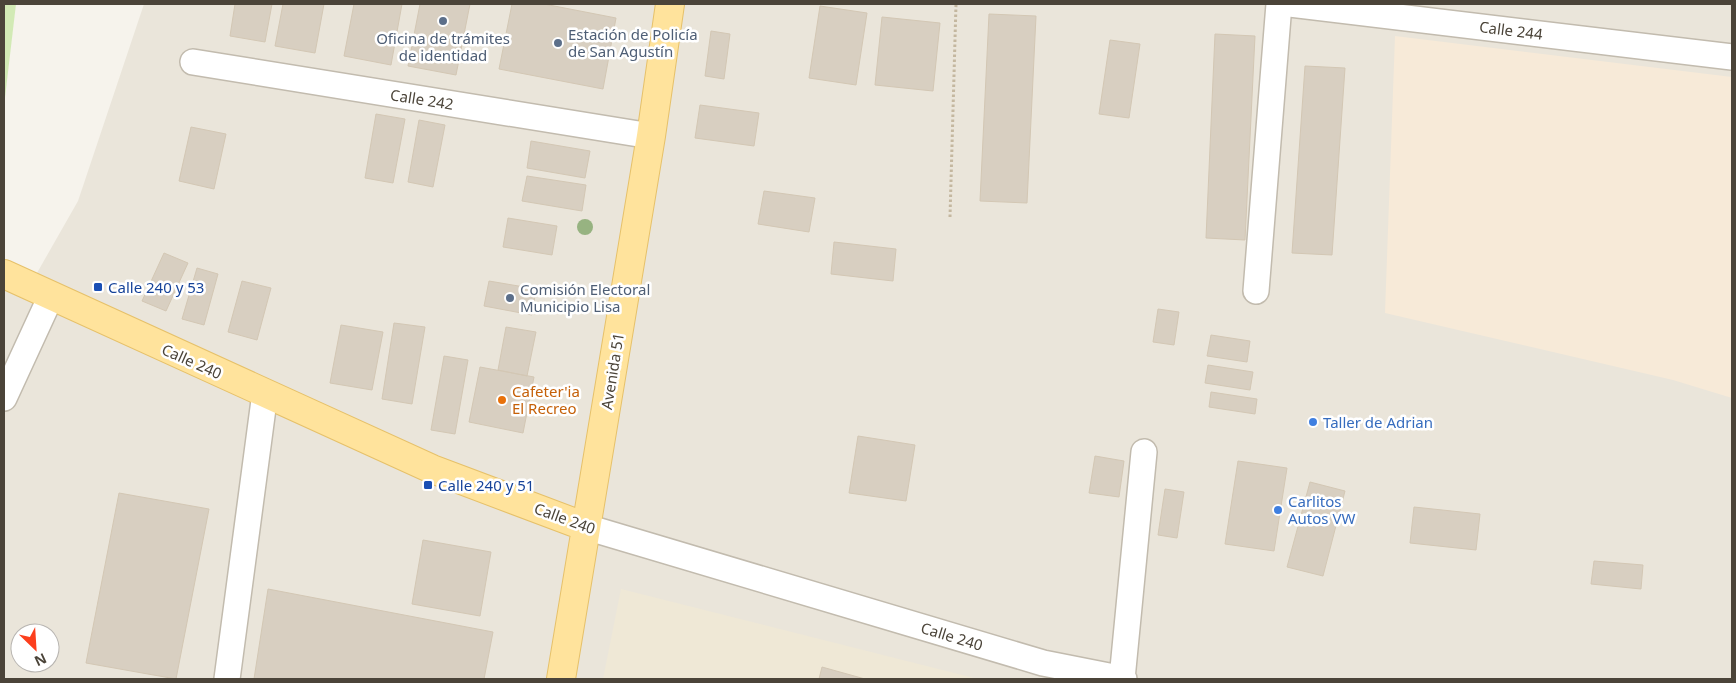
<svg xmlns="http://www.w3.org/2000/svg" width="1736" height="683" viewBox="0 0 1736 683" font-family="'Noto Sans',sans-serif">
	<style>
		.residential { fill: #eae5da; fill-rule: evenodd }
		.commercial { fill: #f7ead8 }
		.education { fill: #efe8d6 }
		.green { fill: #d2eab5 }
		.building { fill: #d8cfc1; stroke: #d3c7b4 }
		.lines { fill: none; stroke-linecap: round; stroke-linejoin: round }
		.minor-casing { stroke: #c2bbae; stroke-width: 28 }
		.major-casing { stroke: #e6c16a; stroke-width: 30 }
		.path { stroke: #c4b79f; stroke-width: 3; stroke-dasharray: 2.5 2.5; stroke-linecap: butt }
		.minor { stroke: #fff; stroke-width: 25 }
		.major { stroke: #ffe39c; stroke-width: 28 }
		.tree { fill: #97b381 }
		.service-dot { fill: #5c6f8a; stroke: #fff; stroke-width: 2 }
		.transit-dot { fill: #1a4fb4; stroke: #fff; stroke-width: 2 }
		.food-dot { fill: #e8710a; stroke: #fff; stroke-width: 2 }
		.shop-dot { fill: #3f7fe0; stroke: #fff; stroke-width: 2 }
		.labels { text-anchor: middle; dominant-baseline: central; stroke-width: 5; stroke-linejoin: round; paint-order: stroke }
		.street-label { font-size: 15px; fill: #4b4439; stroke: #fff }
		.service-label { font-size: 15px; fill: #4e5e75; stroke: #fff; text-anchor: start }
		.transit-label { font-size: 15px; fill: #164399; stroke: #fff; text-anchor: start }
		.food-label { font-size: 15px; fill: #c56008; stroke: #fff; text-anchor: start }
		.shop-label { font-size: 15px; fill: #366cbe; stroke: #fff; text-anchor: start }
	</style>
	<rect width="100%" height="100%" fill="#f6f3ec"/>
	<path class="residential" d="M144 4H1732V679H4V287L25 294 78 201ZM20 633H50V663H20Z"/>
	<path class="commercial" d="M1395 36 1732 77V398L1673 380 1385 313Z"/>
	<path class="education" d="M621 589 978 679H603Z"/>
	<path class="green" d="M4 4H16L4 106Z"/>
	<path class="building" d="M235 4H272L265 42 230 36Z
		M283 4H324L315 53 275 46Z
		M354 4H402L391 65 344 56Z
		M420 4H470L456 75 408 66Z
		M512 4H544L616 18 603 89 499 69Z
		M820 6 867 13 856 85 809 78Z
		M989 14 1036 16 1027 203 980 201Z
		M882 17 940 23 933 91 875 85Z
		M711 31 730 34 724 79 705 76Z
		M1215 34 1255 36 1245 240 1206 238Z
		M1110 40 1140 44 1129 118 1099 114Z
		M1305 66 1345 68 1332 255 1292 253Z
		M700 105 759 113 754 146 695 138Z
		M376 114 405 119 393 183 365 178Z
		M419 120 445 125 433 187 408 182Z
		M191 127 226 134 214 189 179 181Z
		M531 141 590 151 585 178 527 168Z
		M527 176 586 185 582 211 522 201Z
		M764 191 815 198 809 232 758 224Z
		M508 218 557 226 552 255 503 247Z
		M834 242 896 249 893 281 831 274Z
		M164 253 188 263 166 311 142 301Z
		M197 268 218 274 204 325 182 319Z
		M242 281 271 288 257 340 228 332Z
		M489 281 536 289 532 315 484 306Z
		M1158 309 1179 312 1174 345 1153 342Z
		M394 323 425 327 412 404 382 399Z
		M341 325 383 332 372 390 330 383Z
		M506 327 536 332 527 376 498 370Z
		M1211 335 1250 341 1247 362 1207 356Z
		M444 356 468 360 455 434 431 430Z
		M1208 365 1253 372 1250 390 1205 383Z
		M480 367 534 377 523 433 469 422Z
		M1211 392 1257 399 1255 414 1209 407Z
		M858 436 915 445 906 501 849 493Z
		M1095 456 1124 461 1119 497 1089 493Z
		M1238 461 1287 468 1274 551 1225 544Z
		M1310 482 1345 491 1323 576 1287 567Z
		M1165 489 1184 492 1177 538 1158 535Z
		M119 493 209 509 176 679 86 663Z
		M1414 507 1480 514 1476 550 1410 543Z
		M423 540 491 552 480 616 412 604Z
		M1594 561 1643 565 1641 589 1591 584Z
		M268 589 493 632 484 679H254Z
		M822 667 865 679H819Z"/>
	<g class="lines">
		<g class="minor-casing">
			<path id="minor" d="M1290 4 1732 57
				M193 62 651 136
				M1256 291 1279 4
				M4 398 51 296
				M586 527 1043 663 1124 679
				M227 679 265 393
				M1122 679 1144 452"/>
		</g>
		<g class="major-casing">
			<path id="major" d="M4 274 432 469 586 527
				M561 679 651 136 670 4"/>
		</g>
		<path class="path" d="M950 217 956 4"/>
		<use href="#minor" class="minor"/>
		<use href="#major" class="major"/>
	</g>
	<circle class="tree" cx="585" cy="227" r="8"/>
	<g class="service-dot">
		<circle cx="443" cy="21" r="5"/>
		<circle cx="558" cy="43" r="5"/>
		<circle cx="510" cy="298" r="5"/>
	</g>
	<g class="transit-dot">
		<rect x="93" y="282" width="10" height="10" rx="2.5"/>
		<rect x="423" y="480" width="10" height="10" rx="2.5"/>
	</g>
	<circle class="food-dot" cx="502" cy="400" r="5"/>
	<g class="shop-dot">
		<circle cx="1313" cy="422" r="5"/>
		<circle cx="1278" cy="510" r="5"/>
	</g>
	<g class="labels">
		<g class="street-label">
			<text transform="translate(1511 30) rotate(7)">Calle 244</text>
			<text transform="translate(422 99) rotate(9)">Calle 242</text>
			<text transform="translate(192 361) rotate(24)">Calle 240</text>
			<text transform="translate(612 371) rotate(-81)">Avenida 51</text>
			<text transform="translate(565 518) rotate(20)">Calle 240</text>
			<text transform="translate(952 636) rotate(17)">Calle 240</text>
		</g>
		<g class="service-label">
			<text x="568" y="34">Estación de Policía<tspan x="568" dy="17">de San Agustín</tspan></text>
			<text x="443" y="38" text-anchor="middle">Oficina de trámites<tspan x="443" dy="17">de identidad</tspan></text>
			<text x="520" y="289">Comisión Electoral<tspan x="520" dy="17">Municipio Lisa</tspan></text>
		</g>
		<g class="transit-label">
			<text x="108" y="287">Calle 240 y 53</text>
			<text x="438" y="485">Calle 240 y 51</text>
		</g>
		<g class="food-label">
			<text x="512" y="391">Cafeter'ia<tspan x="512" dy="17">El Recreo</tspan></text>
		</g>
		<g class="shop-label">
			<text x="1323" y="422">Taller de Adrian</text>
			<text x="1288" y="501">Carlitos<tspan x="1288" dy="17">Autos VW</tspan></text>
		</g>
	</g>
	<rect width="1736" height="683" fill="none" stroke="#4b4439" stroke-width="10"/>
	<g transform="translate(35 648) rotate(155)"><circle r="24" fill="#ffffff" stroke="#b7b4b0"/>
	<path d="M0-4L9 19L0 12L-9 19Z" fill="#fc3f1d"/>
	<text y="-8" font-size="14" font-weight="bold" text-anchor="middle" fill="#4b4439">N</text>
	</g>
</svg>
